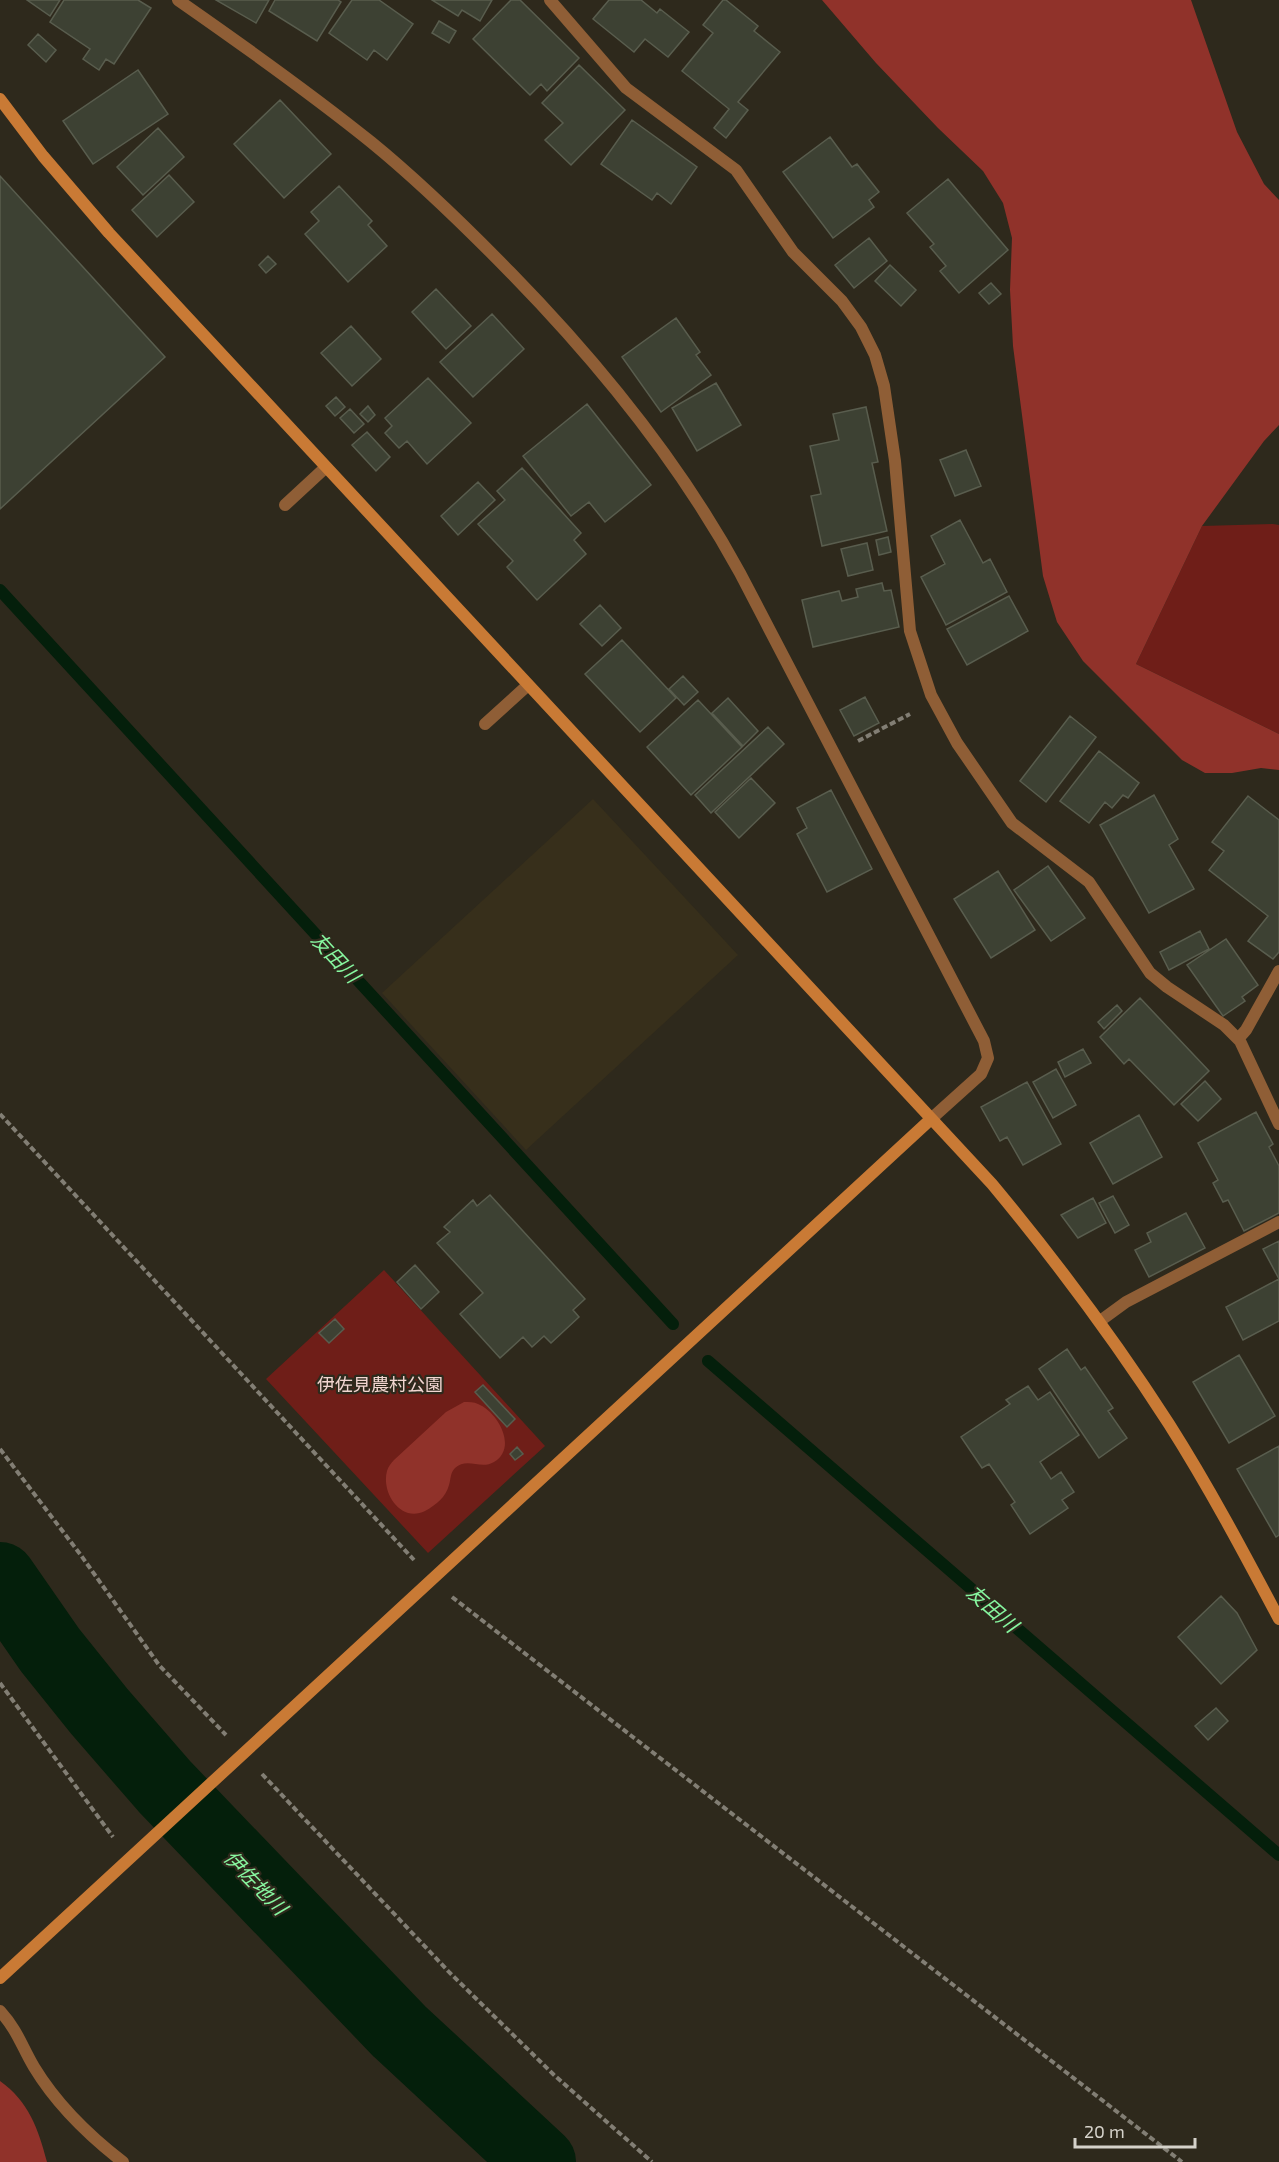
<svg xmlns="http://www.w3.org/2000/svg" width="1279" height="2162" viewBox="0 0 1279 2162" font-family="'Exo 2','Noto Sans JP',sans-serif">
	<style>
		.built { fill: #372f1b }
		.green { fill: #6f1e18 }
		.forest { fill: #90322a }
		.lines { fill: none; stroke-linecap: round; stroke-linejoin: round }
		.stream { stroke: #041f0b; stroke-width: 12 }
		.river { stroke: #041f0b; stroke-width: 72 }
		.building { fill: #3d4133; stroke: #595d4e; stroke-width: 1.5 }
		.path { stroke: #827e74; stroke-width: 4; stroke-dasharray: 6 3; stroke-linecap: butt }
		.lane { stroke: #8f5e36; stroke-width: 12 }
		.street { stroke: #8f5e36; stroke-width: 12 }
		.secondary { stroke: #c97a35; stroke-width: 12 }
		.labels { text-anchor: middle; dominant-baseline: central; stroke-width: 4.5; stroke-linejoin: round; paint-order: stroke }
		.park-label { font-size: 18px; fill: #f2d6d1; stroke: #2e291c }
		.water-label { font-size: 20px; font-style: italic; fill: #87f7a0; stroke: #2e291c }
	</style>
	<rect width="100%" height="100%" fill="#2e291c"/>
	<path class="built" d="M593 799 738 955 526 1150 382 993Z"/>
	<path class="green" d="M1273 524 1279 525V734L1136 664 1202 526Z
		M384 1270 545 1446 428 1553 266 1379Z"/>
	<path class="forest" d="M822 0H1191L1237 132 1264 184 1279 200V425L1264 441 1202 526 1136 664 1279 734V770L1261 768 1232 773H1205L1182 760 1083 661 1057 622 1043 576 1013 346 1010 290 1012 238 1003 203 983 171 938 128 876 63Z
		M464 1402C469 1402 474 1402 478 1404 498 1412 518 1448 494 1462 481 1470 467 1457 455 1468 450 1473 451 1479 449 1485 446 1497 436 1505 425 1511 401 1523 381 1493 387 1471 388 1467 391 1463 394 1460L446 1412Z
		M0 2081C29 2102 38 2128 47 2162H0Z"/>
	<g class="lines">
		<path class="stream" d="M0 590 673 1324
			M708 1361 1279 1855"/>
		<path class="river" d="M0 1578 50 1650 99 1711 165 1787 399 2031 540 2162"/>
	</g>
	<path class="building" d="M27 0H60L50 16Z
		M64 0H138L151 8 114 64 106 59 99 70 83 59 90 49 50 22Z
		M216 0H269L256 23Z
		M275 0H338L341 2 317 41 269 11Z
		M352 0H379L413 24 387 60 374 50 367 60 329 33Z
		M432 0H492L480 21 462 10 458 16Z
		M511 0H520L579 58 547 91 541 84 530 95 473 39Z
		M609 0H641L657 13 660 9 689 32 668 57 645 39 634 52 593 19Z
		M723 0H726L758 26 754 31 780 52 738 102 748 110 726 138 714 128 729 109 682 71 713 33 703 25Z
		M439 21 456 31 449 43 432 33Z
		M38 34 56 50 46 62 28 45Z
		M579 65 625 110 571 165 545 140 563 123 542 103Z
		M138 70 168 114 93 164 63 121Z
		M280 100 331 154 284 198 234 144Z
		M632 120 697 167 671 204 657 193 652 200 601 164Z
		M158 128 184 157 143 195 117 167Z
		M830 137 852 167 857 164 879 192 869 200 874 207 833 238 783 172Z
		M169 175 194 202 157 237 132 210Z
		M0 176 165 357 0 509Z
		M948 179 1008 250 959 293 940 271 946 266 930 247 934 244 907 213Z
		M339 186 372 221 368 225 387 246 348 282 305 234 319 221 311 212Z
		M869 238 887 261 854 288 835 265Z
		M268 256 276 264 266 273 259 265Z
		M890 265 916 290 901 306 875 281Z
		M991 283 1001 294 989 304 979 293Z
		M436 289 471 326 446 349 412 312Z
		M492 314 524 349 473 397 440 362Z
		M676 318 700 352 696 355 711 375 661 412 622 357Z
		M351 326 381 359 352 386 321 353Z
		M428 378 471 423 427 464 407 441 399 448 385 433 392 426 385 418Z
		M716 383 741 425 697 451 672 408Z
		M336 397 345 407 335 416 326 406Z
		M587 404 651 485 605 522 589 502 571 516 523 456Z
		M368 406 375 415 368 422 360 414Z
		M866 407 878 462 872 463 887 531 822 546 811 496 821 494 810 446 839 440 833 414Z
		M350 409 364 424 354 433 340 418Z
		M367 432 390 457 376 471 352 445Z
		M966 450 981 486 955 496 940 460Z
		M522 468 581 533 574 540 586 554 537 600 507 567 513 561 478 524 505 500 497 491Z
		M478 482 495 500 458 535 441 516Z
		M960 520 983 563 990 559 1007 592 946 625 921 577 945 564 931 536Z
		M888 537 891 552 879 555 876 540Z
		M867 543 873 570 848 576 841 549Z
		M882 583 884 591 891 590 899 627 813 647 802 600 839 591 842 601 858 597 856 589Z
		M1009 596 1028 631 967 665 947 629Z
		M600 605 621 628 602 646 580 624Z
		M622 640 676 698 640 732 585 674Z
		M683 676 698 692 684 705 669 689Z
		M865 697 879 723 854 736 840 710Z
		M728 698 758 731 743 746 712 713Z
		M698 700 742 747 691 795 647 747Z
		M1070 716 1096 737 1046 802 1020 781Z
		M768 727 784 744 711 813 695 795Z
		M1099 751 1139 783 1128 798 1123 795 1112 808 1105 802 1089 823 1060 801Z
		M751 778 775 803 739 838 715 812Z
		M831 790 872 869 827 892 797 834 807 828 797 808Z
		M1154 795 1178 839 1169 845 1194 889 1149 913 1100 825Z
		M1248 796 1279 820V952L1273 959 1248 941 1268 916 1209 870 1224 851 1212 842Z
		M1048 866 1085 918 1051 941 1014 890Z
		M998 871 1035 930 991 958 954 899Z
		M1200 931 1209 949 1169 970 1160 952Z
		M1226 939 1258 985 1242 997 1245 1001 1223 1016 1187 965Z
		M1140 998 1209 1071 1174 1105 1129 1059 1124 1064 1100 1037Z
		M1117 1005 1122 1011 1104 1029 1098 1022Z
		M1083 1049 1091 1063 1065 1077 1058 1062Z
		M1056 1069 1076 1105 1053 1118 1033 1082Z
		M1205 1081 1221 1099 1198 1121 1181 1104Z
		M1027 1082 1061 1144 1023 1165 1007 1137 1000 1141 981 1107Z
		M1256 1112 1273 1144 1269 1147 1279 1166V1213L1244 1231 1228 1200 1223 1202 1213 1183 1218 1180 1198 1143Z
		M1139 1115 1162 1157 1113 1184 1090 1143Z
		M490 1195 585 1299 573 1310 579 1317 551 1343 544 1336 532 1347 523 1337 500 1358 460 1314 483 1293 437 1243 450 1232 444 1227 473 1200 477 1206Z
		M1113 1196 1129 1225 1115 1233 1099 1203Z
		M1093 1198 1106 1223 1078 1238 1061 1215Z
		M1186 1213 1205 1248 1149 1277 1135 1250 1151 1242 1147 1233Z
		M1279 1241V1321L1243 1340 1226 1307 1279 1279 1263 1249Z
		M415 1265 439 1292 421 1309 397 1282Z
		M335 1319 344 1329 329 1343 319 1333Z
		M1067 1349 1081 1370 1085 1367 1113 1408 1108 1411 1127 1438 1099 1458 1039 1369Z
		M1239 1355 1275 1416 1229 1443 1193 1382Z
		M483 1385 515 1419 507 1427 475 1392Z
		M1028 1386 1038 1400 1050 1392 1079 1435 1040 1462 1051 1479 1061 1472 1074 1492 1062 1500 1068 1508 1030 1534 1011 1505 1015 1502 989 1464 982 1468 961 1437 1010 1404 1006 1400Z
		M1279 1446V1535L1276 1537 1237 1469Z
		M517 1447 523 1454 515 1460 510 1454Z
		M1221 1596 1237 1613 1257 1650 1221 1684 1178 1637Z
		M1216 1708 1228 1721 1208 1740 1195 1726Z"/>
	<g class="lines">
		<path class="path" d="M858 741 910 714
			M0 1114 414 1560
			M0 1449 80 1554 159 1665 226 1735
			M452 1597 1182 2162
			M0 1683 113 1837
			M262 1774 450 1973 554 2075 652 2162"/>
		<path class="lane" d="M285 505 325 468
			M485 724 528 685"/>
		<path class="street" d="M178 0C244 46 309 92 371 142 420 182 466 227 510 272 599 363 679 461 740 573L984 1041 988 1058 981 1074 931 1119
			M550 0 626 88 736 170 793 252 842 301 861 327 875 355 884 386 895 461 910 631 931 695 957 743 1012 823 1089 882 1150 973 1167 987 1224 1025 1240 1041 1279 1124
			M1238 1039 1246 1030 1279 971
			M1100 1321 1126 1302 1279 1222
			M0 2011C18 2031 21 2045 34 2067 57 2105 88 2135 123 2162"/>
		<path class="secondary" d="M0 99 43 156 109 233 992 1184C1056 1261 1115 1340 1169 1424 1209 1487 1244 1553 1279 1619
			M0 1978 931 1119"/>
	</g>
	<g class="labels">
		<g class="park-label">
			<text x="380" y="1384">伊佐見農村公園</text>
		</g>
		<g class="water-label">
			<text transform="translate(336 957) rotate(47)">友田川</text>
			<text transform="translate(993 1608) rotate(41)">友田川</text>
			<text transform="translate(256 1882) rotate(46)">伊佐地川</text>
		</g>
	</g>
	<path d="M1075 2138v9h120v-9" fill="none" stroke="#d5d2ca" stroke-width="3"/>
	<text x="1084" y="2138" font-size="18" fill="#d5d2ca" stroke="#2e291c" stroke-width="4.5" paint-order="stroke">20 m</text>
</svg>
